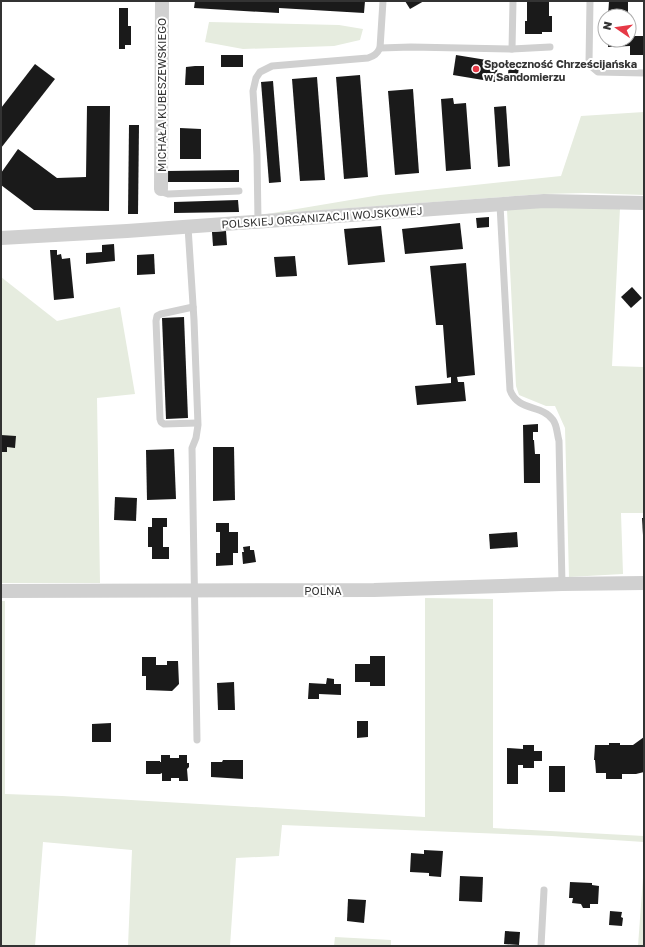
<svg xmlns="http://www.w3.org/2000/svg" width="645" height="947" font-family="'Golos Text',sans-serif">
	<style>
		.green { fill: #e6ecdf }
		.building { fill: #1a1a1a }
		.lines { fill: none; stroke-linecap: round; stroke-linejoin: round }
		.lane { stroke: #d0d0d0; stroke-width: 7 }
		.street { stroke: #d0d0d0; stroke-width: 14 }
		.poi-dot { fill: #e63946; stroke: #fff; stroke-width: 1.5 }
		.labels { text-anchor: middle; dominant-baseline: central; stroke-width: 4; stroke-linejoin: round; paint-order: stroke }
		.poi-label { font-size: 11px; font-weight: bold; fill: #333; stroke: #fff; text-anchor: start }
		.street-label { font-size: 11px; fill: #333; stroke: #fff }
	</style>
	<rect width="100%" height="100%" fill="#fff"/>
	<g class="green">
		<polygon points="209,22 339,25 363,29 360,40 334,46 243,49 205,42"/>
		<polygon points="644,112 644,195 585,193 543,194 267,214 380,195 561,176 581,116"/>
		<polygon points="536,207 620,208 612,366 644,367 644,513 621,513 623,574 569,577 565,428 555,406 546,406 519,395 516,386 507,210"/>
		<polygon points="1,277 57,321 120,307 135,394 97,398 100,583 1,583"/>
		<polygon points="425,598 493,599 493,828 644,836 644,842 552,836 282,825 279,856 236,858 230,946 128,946 132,850 43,842 35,946 1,946 1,601 5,601 5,794 62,796 425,817"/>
		<polygon points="644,864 644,946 638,946"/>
		<polygon points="335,937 391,940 391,946 334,946"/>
	</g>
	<g class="building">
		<polygon points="195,1 365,1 364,13 279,8 279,13 194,8"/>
		<polygon points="405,1 424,1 410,9"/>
		<polygon points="532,1 549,1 549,16 552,16 552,32 542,32 542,34 525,34 525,21 527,21 527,2"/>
		<polygon points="609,1 628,1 628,16 608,16"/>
		<polygon points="119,8 128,8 128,26 131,26 131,45 125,45 125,49 119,49"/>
		<polygon points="629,36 644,36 644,55 630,55 630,46 608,47 608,40 629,40"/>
		<rect x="221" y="55" width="22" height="12"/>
		<polygon points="456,55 499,62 495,82 453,75"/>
		<polygon points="35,64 55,79 1,148 1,108"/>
		<polygon points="509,64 519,66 518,75 508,74"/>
		<polygon points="195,66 204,66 204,85 185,85 186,67"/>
		<polygon points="360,75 368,177 344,179 336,77"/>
		<polygon points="317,77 325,180 300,181 292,79"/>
		<polygon points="273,81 281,182 269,183 261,82"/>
		<polygon points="413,89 419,173 395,175 388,91"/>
		<polygon points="453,98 454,104 466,103 471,169 446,171 441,99"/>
		<polygon points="87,106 110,106 109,211 34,210 1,185 1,173 18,149 57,178 86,177"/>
		<polygon points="506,106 510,166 498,167 494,107"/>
		<polygon points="129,125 139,125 138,214 128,214"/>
		<polygon points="180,128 201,129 201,159 180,159"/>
		<polygon points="239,170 239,182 167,182 167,171"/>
		<polygon points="238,200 239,212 174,213 174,202"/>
		<polygon points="489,217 489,227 477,228 476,218"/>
		<polygon points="460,223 463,249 405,254 402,229"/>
		<polygon points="381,226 385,262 348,265 344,229"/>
		<polygon points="226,231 227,245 213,246 212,232"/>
		<polygon points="114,244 115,261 86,264 86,253 102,252 102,245"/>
		<polygon points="50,250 57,250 57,255 61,254 62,259 70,258 74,298 54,300"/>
		<polygon points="154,254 155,274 137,275 137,255"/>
		<polygon points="295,256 297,276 276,277 274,257"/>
		<polygon points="466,263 475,375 457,377 458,382 464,382 466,401 417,405 415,386 451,383 451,377 447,378 443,325 436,325 430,266"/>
		<polygon points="632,287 642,298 631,308 621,297"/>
		<polygon points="184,317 188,418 166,419 162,318"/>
		<polygon points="538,424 538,432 533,432 533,440 534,440 535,454 540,454 540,483 524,483 523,425"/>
		<polygon points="1,435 16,436 15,448 7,447 7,452 1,452"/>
		<polygon points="213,447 234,447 235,500 213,501"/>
		<polygon points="174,449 176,499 147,500 146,450"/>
		<polygon points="115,497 137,498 136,521 114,520"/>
		<polygon points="152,518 167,518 167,527 163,527 163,547 169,547 169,559 152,559 152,547 148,547 148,527 152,527"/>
		<polygon points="642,518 644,518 644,535 643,535"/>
		<polygon points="216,523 229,523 229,532 238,532 238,553 233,553 233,565 216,566 216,553 220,553 220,532 216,532"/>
		<polygon points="517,532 518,547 490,549 489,534"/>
		<polygon points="250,546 250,550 254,550 256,562 243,564 242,552 244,552 243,547"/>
		<polygon points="370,656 385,656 385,686 370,686 370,682 355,682 355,664 370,664"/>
		<polygon points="142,657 156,657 156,665 167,665 167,661 178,661 179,684 172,691 146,690 146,676 142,676"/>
		<polygon points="327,678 334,679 334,684 341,684 341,695 319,694 319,699 308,699 309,683 326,684"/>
		<polygon points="234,682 235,710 218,710 217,683"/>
		<polygon points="357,721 368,721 368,737 357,738"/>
		<polygon points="111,723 111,742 92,742 92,724"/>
		<polygon points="644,737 644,772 636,774 622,774 622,779 606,779 606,773 596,773 595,760 594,760 595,745 609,745 609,743 620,743 620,745 633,745"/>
		<polygon points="523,745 534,745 534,751 542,751 542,761 534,761 534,768 523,768 523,765 518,765 518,784 507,784 507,748 523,749"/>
		<polygon points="161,755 170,755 170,758 179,758 179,755 187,755 187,763 189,763 189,767 187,769 188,781 179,781 179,778 171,778 171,781 162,781 162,773 160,774 146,774 146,761 160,761 160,762 161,762"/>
		<polygon points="223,760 243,760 243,779 211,777 211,762 222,762"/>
		<rect x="549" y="766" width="16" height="26"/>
		<polygon points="424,850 443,851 441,877 429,876 429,873 410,872 411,853 424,854"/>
		<polygon points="460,876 483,877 482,902 459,901"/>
		<polygon points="570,882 592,883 592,885 599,886 598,904 590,904 590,908 583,908 581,904 572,903 573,898 569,898"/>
		<polygon points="348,899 366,900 364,923 347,921"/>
		<polygon points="610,911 622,912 621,917 623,918 622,926 609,925"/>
		<polygon points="505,931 520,932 519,945 504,944"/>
	</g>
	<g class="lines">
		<g class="lane">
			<polyline points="590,1 589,62 592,67 598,72 644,73"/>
			<polyline points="380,48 411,47 512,49 513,1"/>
			<polyline points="512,49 550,47"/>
			<polyline points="161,189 162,192 168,194 239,191"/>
			<path d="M500,205L510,390C518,412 542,404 553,420C557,425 557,434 559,441L562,584"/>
			<path d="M258,221L257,155L253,91L256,78L260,72L272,66L368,58C374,56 377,54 380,48L383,1"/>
			<polyline points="188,227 194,320 198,425 196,438 192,448 197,740"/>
			<polyline points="193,307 161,314 157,316 156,321 160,419 161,422 164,424 197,423"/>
			<polyline points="541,946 544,890"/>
		</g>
		<g class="street">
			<polyline points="161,189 162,1"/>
			<polyline points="1,238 127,231 544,201 644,203"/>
			<polyline points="1,591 374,590 562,584 644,583"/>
		</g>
	</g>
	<circle class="poi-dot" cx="476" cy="69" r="4"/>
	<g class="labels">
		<g class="poi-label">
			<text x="484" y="63">Społeczność Chrześcijańska<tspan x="484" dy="13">w Sandomierzu</tspan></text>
		</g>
		<g class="street-label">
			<text transform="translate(161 95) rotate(-90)">MICHAŁA KUBESZEWSKIEGO</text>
			<text transform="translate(322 217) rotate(-4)">POLSKIEJ ORGANIZACJI WOJSKOWEJ</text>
			<text x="323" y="590">POLNA</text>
		</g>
	</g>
	<rect width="645" height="947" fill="none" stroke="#333333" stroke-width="4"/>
	<g transform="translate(617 28) rotate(283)"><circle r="19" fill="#ffffff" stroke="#adadad"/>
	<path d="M0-3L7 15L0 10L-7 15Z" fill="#e63946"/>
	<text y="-6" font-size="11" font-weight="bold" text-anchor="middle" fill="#333333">N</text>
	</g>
</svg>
